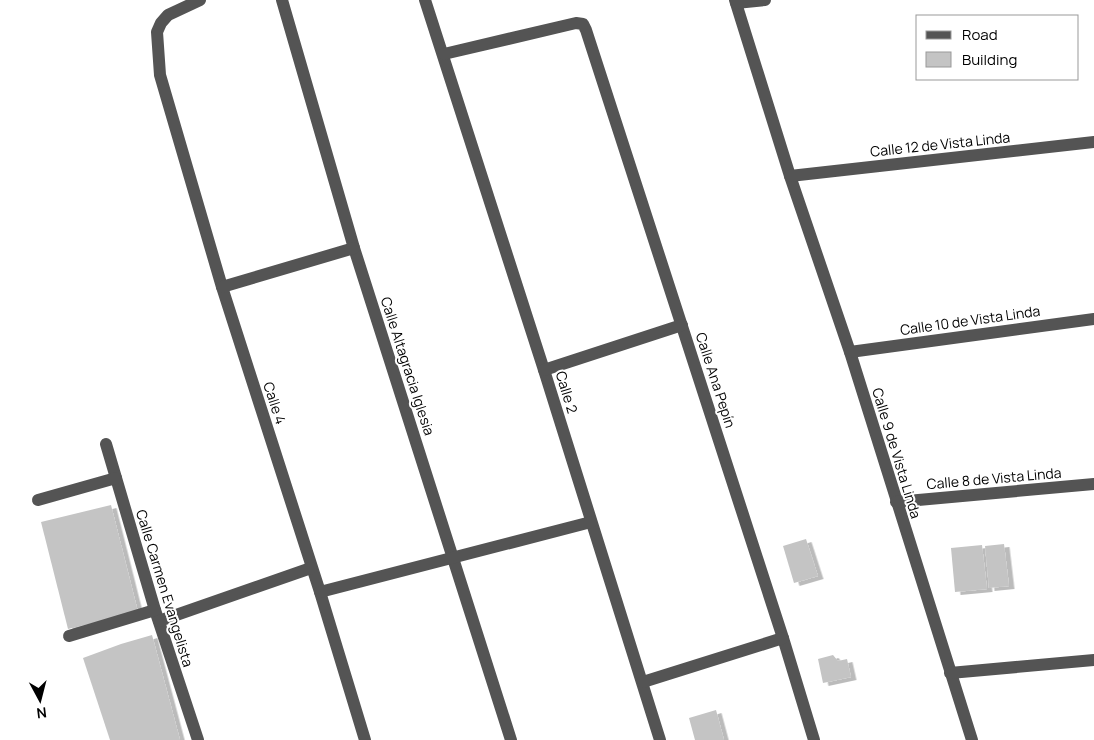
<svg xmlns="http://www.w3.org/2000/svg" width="1094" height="740" font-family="Manrope,sans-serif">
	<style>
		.building { fill: #c4c4c4; filter: url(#shadow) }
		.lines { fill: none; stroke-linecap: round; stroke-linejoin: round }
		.minor { stroke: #545454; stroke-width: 12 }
		.labels { text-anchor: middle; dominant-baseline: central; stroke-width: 4; stroke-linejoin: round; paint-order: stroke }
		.street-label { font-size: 14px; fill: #000; stroke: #fff }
	</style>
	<defs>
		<filter id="shadow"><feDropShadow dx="5.5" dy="3" stdDeviation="0" flood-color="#0004"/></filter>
	</defs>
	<rect width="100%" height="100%" fill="#fff"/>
	<g class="building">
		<polygon points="111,505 138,612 68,629 41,522"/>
		<polygon points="806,539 818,576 794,583 783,546"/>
		<polygon points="1004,544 1009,586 989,588 985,546"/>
		<polygon points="982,545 987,589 955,592 951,548"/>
		<polygon points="152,635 180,740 110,740 83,658 121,644"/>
		<polygon points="833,655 838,661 847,659 851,677 823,683 818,659"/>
		<polygon points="716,710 724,740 695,740 689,718"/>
	</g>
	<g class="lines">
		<g class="minor">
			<polyline points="200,0 168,15 161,23 157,32 160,75 222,287 320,592 365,740"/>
			<polyline points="282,0 354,248 511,740"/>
			<polyline points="425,0 544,370 660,740"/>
			<polyline points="735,0 790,176 850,352 972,740"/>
			<polyline points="736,3 765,0"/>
			<polyline points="444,54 576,23 583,24 586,30 783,638 814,740"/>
			<polyline points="790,176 1094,142"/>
			<polyline points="222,287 354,248"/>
			<polyline points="850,352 1094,319"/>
			<polyline points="544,370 682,325"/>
			<polyline points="106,444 155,610 198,740"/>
			<polyline points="38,500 116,478"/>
			<polyline points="896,502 1094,484"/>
			<polyline points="320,592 591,522"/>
			<polyline points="159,621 311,568"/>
			<polyline points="69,636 155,610"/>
			<polyline points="950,673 1094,660"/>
			<polyline points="643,682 783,638"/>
		</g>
	</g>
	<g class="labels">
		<g class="street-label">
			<text transform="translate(940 144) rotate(-6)">Calle 12 de Vista Linda</text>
			<text transform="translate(970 320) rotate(-8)">Calle 10 de Vista Linda</text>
			<text transform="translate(408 366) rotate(72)">Calle Altagracia Iglesia</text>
			<text transform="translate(716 380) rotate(72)">Calle Ana Pepín</text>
			<text transform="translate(567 392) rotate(73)">Calle 2</text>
			<text transform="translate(275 403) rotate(72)">Calle 4</text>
			<text transform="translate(897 453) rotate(73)">Calle 9 de Vista Linda</text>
			<text transform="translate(994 478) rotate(-5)">Calle 8 de Vista Linda</text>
			<text transform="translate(165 588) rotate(73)">Calle Carmen Evangelista</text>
		</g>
	</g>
	<rect x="916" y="15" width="162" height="65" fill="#ffffff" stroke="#999999"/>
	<rect x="926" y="31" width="25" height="8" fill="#545454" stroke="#999999"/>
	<text x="962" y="40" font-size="15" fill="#000000">Road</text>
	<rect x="926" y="52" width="25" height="15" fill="#c4c4c4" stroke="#999999"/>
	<text x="962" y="65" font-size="15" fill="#000000">Building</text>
	<g transform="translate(40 700) rotate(173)" stroke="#ffffff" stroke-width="4" paint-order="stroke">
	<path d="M0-4L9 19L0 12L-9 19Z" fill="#000000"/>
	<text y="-8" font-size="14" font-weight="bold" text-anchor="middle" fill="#000000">N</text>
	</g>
</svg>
